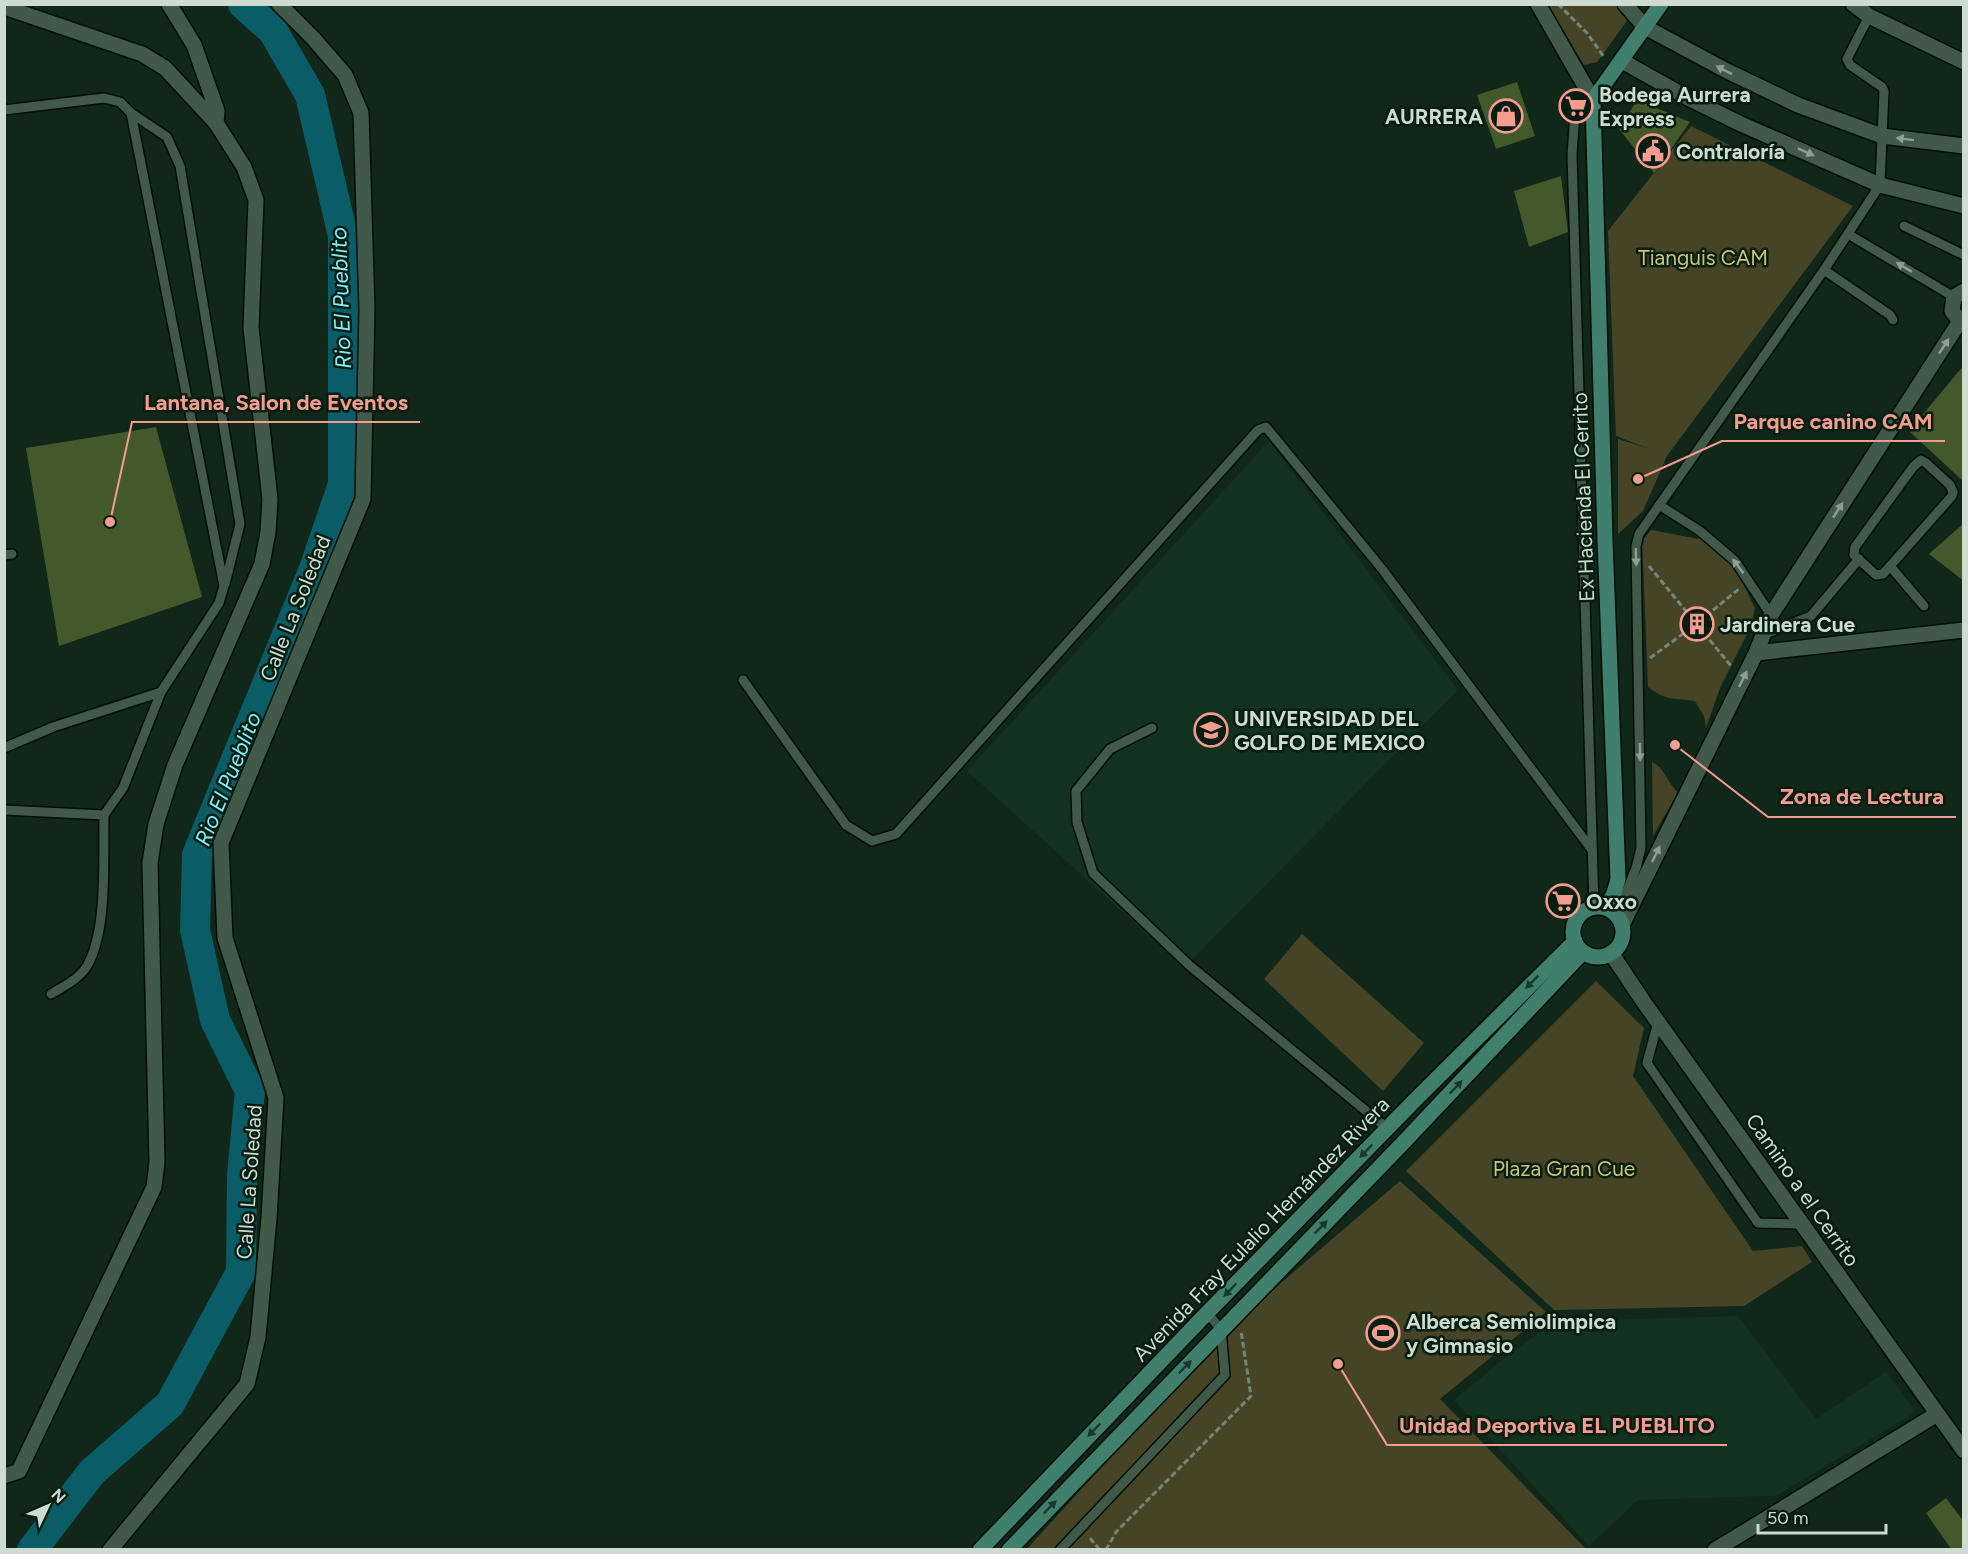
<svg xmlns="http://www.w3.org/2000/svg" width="1968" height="1554" font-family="Figtree,sans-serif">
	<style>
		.built { fill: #12311f }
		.green { fill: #464427 }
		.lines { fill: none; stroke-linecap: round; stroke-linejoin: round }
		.river { stroke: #0a5d66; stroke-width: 30 }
		.building { fill: #43582b }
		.lane-casing { stroke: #000f04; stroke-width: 12 }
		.street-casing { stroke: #000f04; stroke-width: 18 }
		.secondary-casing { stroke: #000f04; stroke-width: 18 }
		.path { stroke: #74867a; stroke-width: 3; stroke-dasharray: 6 3; stroke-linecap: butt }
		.lane { stroke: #415949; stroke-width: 9 }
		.street { stroke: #415949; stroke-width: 15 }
		.secondary { stroke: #407f6d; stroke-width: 15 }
		.oneway { fill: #8ea094 }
		.oneway2 { fill: #173a2c }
		.labels { text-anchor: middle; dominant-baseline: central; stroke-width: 5; stroke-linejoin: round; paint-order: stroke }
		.poi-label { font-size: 21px; font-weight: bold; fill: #cddbd1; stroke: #061d10; text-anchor: start }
		.park-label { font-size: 21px; fill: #cac473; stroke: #061d10 }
		.street-label { font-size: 21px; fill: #cddbd1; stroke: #061d10 }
		.water-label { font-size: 22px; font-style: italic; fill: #81eefc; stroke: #061d10 }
		.leader { fill: none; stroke: #f59c91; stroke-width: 2 }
		.callout-dot { fill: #f59c91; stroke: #061d10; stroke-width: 2 }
		.callout-label { font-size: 22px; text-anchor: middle; font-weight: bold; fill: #f59c91; stroke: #061d10; stroke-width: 5; stroke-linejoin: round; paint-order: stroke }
	</style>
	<rect width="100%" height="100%" fill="#102719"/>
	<g class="built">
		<polygon points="1269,441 1458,690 1184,968 967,771"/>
		<polygon points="1738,1316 1816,1419 1886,1372 1916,1412 1776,1496 1638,1500 1589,1546 1454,1400 1502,1360 1555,1321"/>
	</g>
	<g class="green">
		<polygon points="1548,5 1617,5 1629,18 1597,62 1584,65"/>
		<polygon points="1691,126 1853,206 1667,456 1643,511 1618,534 1618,439 1650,449 1616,436 1608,231"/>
		<path d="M1651,530L1704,540L1728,560L1740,577L1755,608L1751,626L1720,688L1706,728L1704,716L1695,701C1673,698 1667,701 1648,687L1642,541Z"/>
		<path d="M1652,762C1665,768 1667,783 1678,792L1653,836Z"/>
		<polygon points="1302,934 1424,1043 1383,1091 1264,979"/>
		<polygon points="1596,981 1644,1028 1633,1076 1753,1251 1802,1246 1812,1262 1744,1306 1554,1310 1406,1171"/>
		<polygon points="1400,1181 1546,1312 1440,1399 1586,1549 1026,1550 1226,1330"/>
	</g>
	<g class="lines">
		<polyline class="river" points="32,1550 92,1472 170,1404 241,1272 242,1175 250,1091 215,1020 195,930 197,855 314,569 343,484 343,236 310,95 273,31 243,4"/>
	</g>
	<g class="building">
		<polygon points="1517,82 1535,136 1496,149 1477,95"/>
		<polygon points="1637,100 1690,122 1654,173 1619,129"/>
		<polygon points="1561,176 1568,232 1529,247 1514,191"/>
		<polygon points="1964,365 1964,482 1909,431"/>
		<polygon points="156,427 202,597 59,646 26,448"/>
		<polygon points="1964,523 1964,581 1929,554"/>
		<polygon points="1700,608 1714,625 1696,640 1681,622"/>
		<polygon points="1946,1498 1964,1522 1964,1550 1952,1550 1926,1513"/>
	</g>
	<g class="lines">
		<g class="lane-casing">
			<g id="lane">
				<polyline points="1593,100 1575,113 1572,154 1594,907"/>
				<polyline points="4,110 104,98 120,102 131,113 224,586 219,603 161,692 123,788 104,815"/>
				<polyline points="131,113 167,137 180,166 240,524 225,584"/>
				<polyline points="1904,226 1964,255"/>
				<polyline points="1848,234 1954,297"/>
				<polyline points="1824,270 1890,315 1893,320"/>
				<polygon points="1921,460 1926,463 1950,485 1953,492 1952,496 1883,574 1876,575 1854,555 1855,547 1913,467"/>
				<polyline points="1659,505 1700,531 1735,561 1771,615"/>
				<polyline points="4,555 12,554"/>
				<polyline points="1890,566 1924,606"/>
				<polyline points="1765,634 1811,616 1859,559"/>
				<polyline points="743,680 846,825 872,841 896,834 1258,430 1266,427 1382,569 1592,850"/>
				<polyline points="1152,728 1110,749 1076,791 1077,822 1093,873 1189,965 1388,1129"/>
				<polyline points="4,748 53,727 161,692"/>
				<path d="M4,810L104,815C103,857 108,930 87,966C79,979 64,986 51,994"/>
				<polyline points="1617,916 1636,868 1641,848 1636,546 1639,534 1824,270 1880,185 1884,91 1882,87 1850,65 1847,59 1869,16"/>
				<polyline points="1658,1022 1647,1063 1758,1223 1802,1224"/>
				<polyline points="1060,1550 1225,1375 1221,1329 1207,1313"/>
			</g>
		</g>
		<g class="street-casing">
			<g id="street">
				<polyline points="169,4 194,45 217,111 216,123"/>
				<polyline points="1538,4 1593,100"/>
				<polyline points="1625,4 1645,27 1727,71 1798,105 1882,136 1964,146"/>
				<polyline points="1853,4 1869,16 1964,62"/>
				<polyline points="4,7 142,54 165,68 216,123 244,167 256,200 251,328 270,499 268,532 262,564 175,765 156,824 150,863 157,1162 154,1187 19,1471 4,1476"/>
				<polyline points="1622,61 1688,98 1741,124 1880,185 1964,206"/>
				<polyline points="1964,291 1954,297 1952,311 1960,321 1964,322"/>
				<polyline points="1756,653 1964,630"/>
				<polyline points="1622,925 1756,653 1771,615 1960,321"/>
				<polyline points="1611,953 1643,1001 1964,1451"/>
				<polyline points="110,1550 247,1384 258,1337 269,1218 276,1098 225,938 221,843 363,499 367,309 361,113 345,75 313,38 279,4"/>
				<polyline points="1715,1550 1937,1414"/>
			</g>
		</g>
		<g class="secondary-casing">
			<g id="secondary">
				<circle cx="1598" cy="932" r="25"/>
				<polyline points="1606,908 1614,893 1618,879 1605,540 1593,100 1661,4"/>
				<polyline points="980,1550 1207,1313 1416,1099 1575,941"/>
				<polyline points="1009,1550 1402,1144 1583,952"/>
			</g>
		</g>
		<g class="path">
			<polyline points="1558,4 1587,33 1604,57"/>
			<polyline points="1649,566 1690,616"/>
			<polyline points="1706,616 1740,588"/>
			<polyline points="1704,633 1731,666"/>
			<polyline points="1650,658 1688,630"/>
			<polyline points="1090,1538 1100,1550"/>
			<polyline points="1106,1550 1116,1532 1251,1396 1241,1331"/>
		</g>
		<use href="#lane" class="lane"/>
		<use href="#street" class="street"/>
		<use href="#secondary" class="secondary"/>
	</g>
	<defs><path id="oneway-solid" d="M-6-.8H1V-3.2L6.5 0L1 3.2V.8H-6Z" transform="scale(1.5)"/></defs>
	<g class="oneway">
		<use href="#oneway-solid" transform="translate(1724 70) rotate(-153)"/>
		<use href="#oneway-solid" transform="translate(1905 139) rotate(-173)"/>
		<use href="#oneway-solid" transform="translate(1806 152) rotate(24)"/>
		<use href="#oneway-solid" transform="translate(1904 267) rotate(-149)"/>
		<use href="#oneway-solid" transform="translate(1944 346) rotate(-57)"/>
		<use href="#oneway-solid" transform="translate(1838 510) rotate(-57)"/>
		<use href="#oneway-solid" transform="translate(1636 557) rotate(89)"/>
		<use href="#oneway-solid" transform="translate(1738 566) rotate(-127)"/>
		<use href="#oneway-solid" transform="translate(1743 679) rotate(-64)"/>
		<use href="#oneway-solid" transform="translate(1640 752) rotate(89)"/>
		<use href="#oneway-solid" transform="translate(1656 854) rotate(-64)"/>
	</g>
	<g class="oneway2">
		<use href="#oneway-solid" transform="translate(1532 982) rotate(135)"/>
		<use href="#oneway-solid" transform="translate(1456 1087) rotate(-47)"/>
		<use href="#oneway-solid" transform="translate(1366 1151) rotate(134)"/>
		<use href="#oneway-solid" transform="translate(1321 1227) rotate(-46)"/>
		<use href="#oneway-solid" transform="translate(1230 1290) rotate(134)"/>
		<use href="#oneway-solid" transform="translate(1185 1367) rotate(-46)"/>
		<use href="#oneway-solid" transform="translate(1094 1430) rotate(134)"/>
		<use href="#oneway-solid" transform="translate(1050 1507) rotate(-46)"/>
	</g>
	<defs>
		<g id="supermarket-ring" transform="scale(1.725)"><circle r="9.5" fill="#061d10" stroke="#f59c91" stroke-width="1.5"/><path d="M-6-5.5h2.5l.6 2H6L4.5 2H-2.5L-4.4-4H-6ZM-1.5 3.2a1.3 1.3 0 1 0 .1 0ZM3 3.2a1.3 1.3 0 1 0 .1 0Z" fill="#f59c91"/></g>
		<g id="shop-ring" transform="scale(1.725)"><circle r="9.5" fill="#061d10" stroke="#f59c91" stroke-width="1.5"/><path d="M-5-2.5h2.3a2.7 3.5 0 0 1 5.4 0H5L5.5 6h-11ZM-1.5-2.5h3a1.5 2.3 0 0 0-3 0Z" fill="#f59c91"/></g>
		<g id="civic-ring" transform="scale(1.725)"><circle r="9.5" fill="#061d10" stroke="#f59c91" stroke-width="1.5"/><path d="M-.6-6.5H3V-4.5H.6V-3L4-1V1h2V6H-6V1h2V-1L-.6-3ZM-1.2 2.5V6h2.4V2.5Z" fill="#f59c91"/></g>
		<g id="building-ring" transform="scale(1.725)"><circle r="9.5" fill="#061d10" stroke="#f59c91" stroke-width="1.5"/><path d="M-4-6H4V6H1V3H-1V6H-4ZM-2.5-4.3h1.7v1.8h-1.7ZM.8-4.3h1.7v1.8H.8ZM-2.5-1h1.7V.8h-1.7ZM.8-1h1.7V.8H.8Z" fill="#f59c91"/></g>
		<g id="university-ring" transform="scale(1.725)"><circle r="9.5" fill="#061d10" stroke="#f59c91" stroke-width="1.5"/><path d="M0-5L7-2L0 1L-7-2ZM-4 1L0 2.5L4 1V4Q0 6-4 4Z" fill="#f59c91"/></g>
		<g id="stadium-ring" transform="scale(1.725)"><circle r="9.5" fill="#061d10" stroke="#f59c91" stroke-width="1.5"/><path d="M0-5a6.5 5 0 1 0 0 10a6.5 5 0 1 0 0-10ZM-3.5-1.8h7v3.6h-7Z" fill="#f59c91"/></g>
	</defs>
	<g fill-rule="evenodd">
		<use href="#supermarket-ring" x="1576" y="106"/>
		<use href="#shop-ring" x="1506" y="116"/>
		<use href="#civic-ring" x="1653" y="151"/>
		<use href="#building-ring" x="1697" y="624"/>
		<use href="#university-ring" x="1211" y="730"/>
		<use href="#supermarket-ring" x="1563" y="901"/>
		<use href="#stadium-ring" x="1383" y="1333"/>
	</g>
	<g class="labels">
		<g class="poi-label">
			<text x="1599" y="94">Bodega Aurrera<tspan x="1599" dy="24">Express</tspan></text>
			<text x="1483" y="116" text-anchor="end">AURRERA</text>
			<text x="1676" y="151">Contraloría</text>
			<text x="1720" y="624">Jardinera Cue</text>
			<text x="1234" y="718">UNIVERSIDAD DEL<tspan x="1234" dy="24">GOLFO DE MEXICO</tspan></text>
			<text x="1586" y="901">Oxxo</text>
			<text x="1406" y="1321">Alberca Semiolimpica<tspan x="1406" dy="24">y Gimnasio</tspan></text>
		</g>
		<g class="park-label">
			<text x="1703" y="257">Tianguis CAM</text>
			<text x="1564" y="1168">Plaza Gran Cue</text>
		</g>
		<g class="street-label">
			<text transform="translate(1583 497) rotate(-92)">Ex Hacienda El Cerrito</text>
			<text transform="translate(295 608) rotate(-68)">Calle La Soledad</text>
			<text transform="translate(249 1182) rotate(-86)">Calle La Soledad</text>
			<text transform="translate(1803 1190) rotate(55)">Camino a el Cerrito</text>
			<text transform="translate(1261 1229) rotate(-46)">Avenida Fray Eulalio Hernández Rivera</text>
		</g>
		<g class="water-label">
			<text transform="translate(341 298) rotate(-92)">Rio El Pueblito</text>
			<text transform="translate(228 779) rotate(-68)">Rio El Pueblito</text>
		</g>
	</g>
	<path class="leader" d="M110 522L132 422H420M1638 479L1722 441H1945M1675 745L1768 817H1956M1338 1364L1387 1445H1727"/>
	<g class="callout-dot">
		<circle cx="110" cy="522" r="6"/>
		<circle cx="1638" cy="479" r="6"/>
		<circle cx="1675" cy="745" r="6"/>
		<circle cx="1338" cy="1364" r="6"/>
	</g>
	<g class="callout-label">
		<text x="276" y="410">Lantana, Salon de Eventos</text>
		<text x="1833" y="429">Parque canino CAM</text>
		<text x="1862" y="804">Zona de Lectura</text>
		<text x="1557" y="1433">Unidad Deportiva EL PUEBLITO</text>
	</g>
	<rect width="1968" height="1554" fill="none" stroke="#cddbd1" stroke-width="12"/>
	<g transform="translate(48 1506) rotate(46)" stroke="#061d10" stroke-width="4.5" paint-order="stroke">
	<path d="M0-4.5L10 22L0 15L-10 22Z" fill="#cddbd1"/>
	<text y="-9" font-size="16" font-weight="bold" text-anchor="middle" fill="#cddbd1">N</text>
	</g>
	<path d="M1758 1524v9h128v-9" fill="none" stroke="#cddbd1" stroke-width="3"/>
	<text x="1767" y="1524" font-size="18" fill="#cddbd1" stroke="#061d10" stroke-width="4.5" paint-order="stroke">50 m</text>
</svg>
